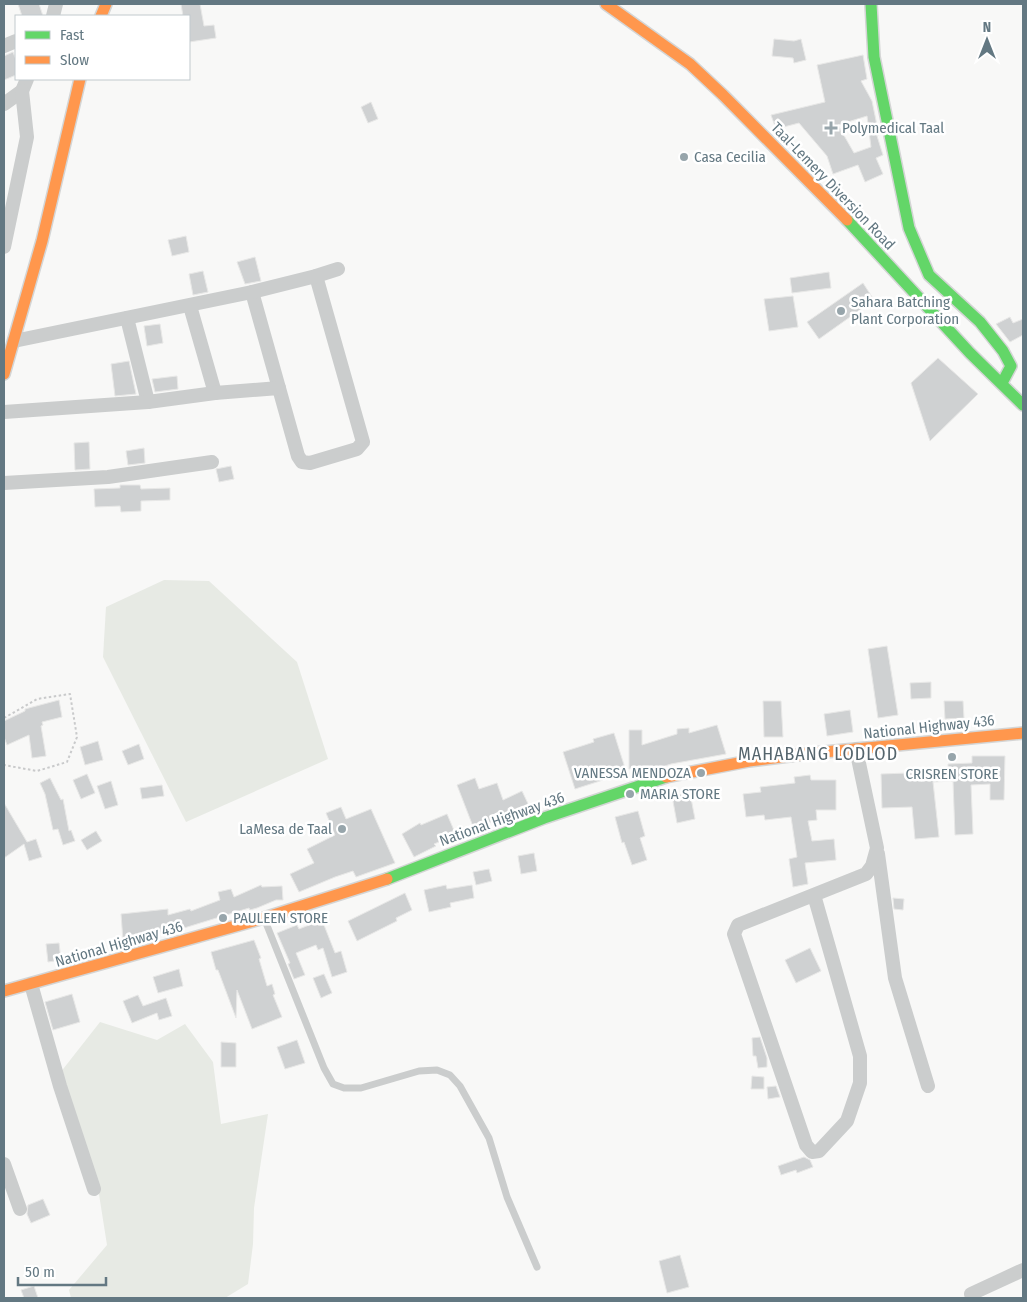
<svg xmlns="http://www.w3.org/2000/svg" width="1027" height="1302" font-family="'Fira Sans Condensed',sans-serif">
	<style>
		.green { fill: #e7eae4 }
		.building { fill: #cfd1d2; stroke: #e8e8e7; fill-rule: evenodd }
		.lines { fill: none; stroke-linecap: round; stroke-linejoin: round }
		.fast-casing { stroke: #d4d5d5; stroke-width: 14 }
		.slow-casing { stroke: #d4d5d5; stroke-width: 14 }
		.path { stroke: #c9cacb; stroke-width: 2; stroke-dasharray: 2.5 2.5; stroke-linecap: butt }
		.lane { stroke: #cbcdcd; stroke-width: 7 }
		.street { stroke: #cbcdcd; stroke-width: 14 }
		.fast { stroke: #63d668; stroke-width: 11 }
		.slow { stroke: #ff974d; stroke-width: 11 }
		.poi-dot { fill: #97a5ab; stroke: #fff; stroke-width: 2 }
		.labels { text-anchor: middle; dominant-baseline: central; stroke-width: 5; stroke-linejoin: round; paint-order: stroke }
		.poi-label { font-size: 15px; fill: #637882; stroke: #fff; text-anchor: start }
		.street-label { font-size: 15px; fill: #637882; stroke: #fff }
		.quarter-label { font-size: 18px; letter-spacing: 1px; fill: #55656d; stroke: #fff }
	</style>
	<rect width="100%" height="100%" fill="#f8f8f7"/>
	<g class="green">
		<polygon points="164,580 209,581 297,662 328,759 186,822 103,657 106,607"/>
		<polygon points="100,1022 157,1040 185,1024 213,1062 221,1124 268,1114 254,1208 253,1244 248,1284 225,1298 71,1298 69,1290 107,1245 98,1188 60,1073"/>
	</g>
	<g class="building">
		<polygon points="18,4 39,4 43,16 22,16"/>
		<polygon points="181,4 200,4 204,26 214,25 216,38 189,42 189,16 183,16"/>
		<polygon points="774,39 794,41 801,39 806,60 794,63 793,58 772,56"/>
		<polygon points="13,52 16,60 16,75 4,80 4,56"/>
		<path d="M863,55L867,79L861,81L872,101L879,135L877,136L883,155L876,158L883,174L865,182L858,165L833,174L827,156L799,123L776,129L771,115L825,102L817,65ZM867,116L871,147L854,153L838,125Z"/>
		<polygon points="371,102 378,119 368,123 361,107"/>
		<polygon points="186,236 189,252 172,256 168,240"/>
		<polygon points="255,257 261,281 245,284 237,262"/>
		<polygon points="203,271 208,292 193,295 189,274"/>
		<polygon points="829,272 831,288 792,293 790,278"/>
		<polygon points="863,283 874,300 819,339 807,322"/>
		<polygon points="793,296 798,327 769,331 764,299"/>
		<polygon points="1010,317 1013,323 1023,319 1023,335 1010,342 996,324"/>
		<polygon points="160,324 163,343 147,346 144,326"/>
		<polygon points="938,358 978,394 930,441 911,383"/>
		<polygon points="129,361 136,394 115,396 111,364"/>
		<polygon points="177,376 178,389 155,392 152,379"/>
		<polygon points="89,442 90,469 75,470 74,443"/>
		<polygon points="144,448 145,463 128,465 126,451"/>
		<polygon points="231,466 234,479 219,482 216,469"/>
		<polygon points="120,485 140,485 141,489 170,488 170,500 141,501 141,511 121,512 120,506 95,507 94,489 120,488"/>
		<polygon points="887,646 898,715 878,718 868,649"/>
		<polygon points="931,682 931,698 911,699 910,683"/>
		<polygon points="59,700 62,717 42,722 43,725 41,726 46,756 32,758 29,735 7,745 4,737 4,721 25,711 25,709"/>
		<polygon points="763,701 781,701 783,737 764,737"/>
		<polygon points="944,701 963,701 964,718 945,719"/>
		<polygon points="850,710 853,732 827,736 824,714"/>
		<polygon points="717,725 726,754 671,764 649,771 648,768 629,769 629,730 642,730 642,745 677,734 677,729 689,728 689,733"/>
		<polygon points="614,733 625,768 602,775 603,780 575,789 563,752 594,742 593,739"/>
		<polygon points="98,741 103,760 85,765 80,747"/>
		<polygon points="139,744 144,759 128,765 122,751"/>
		<polygon points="972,756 1005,756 1004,800 990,800 990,784 971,785 973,834 955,835 953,781 933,782 939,837 915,839 912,807 882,808 881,774 908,773 908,771 948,767 948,764 972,763"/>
		<polygon points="87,774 95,793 81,799 73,780"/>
		<polygon points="810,775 811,780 836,780 836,810 816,810 817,820 808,821 812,841 834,839 836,860 805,863 808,884 793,887 789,859 797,857 791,817 765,820 764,815 746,817 743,794 761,792 760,787 795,783 794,777"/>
		<polygon points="50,778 61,800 63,799 69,831 71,830 75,841 63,845 58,829 53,830 45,794 40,783"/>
		<polygon points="475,778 479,789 497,783 503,800 522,791 531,810 515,817 513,813 474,829 457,785"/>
		<polygon points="111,781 118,805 105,809 97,786"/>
		<polygon points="162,785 164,796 142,799 140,788"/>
		<polygon points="690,793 695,819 677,823 672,796"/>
		<polygon points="4,803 27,842 36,839 42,857 29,861 24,844 4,858"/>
		<polygon points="341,807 346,819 371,809 395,863 356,877 353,871 335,877 299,892 290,874 314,863 307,849 335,835 326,813"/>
		<polygon points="638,811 645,836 640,838 647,860 632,865 624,842 622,843 615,817"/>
		<polygon points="447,814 456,835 434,844 436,846 414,857 402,834 420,823 421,825"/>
		<polygon points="96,831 102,841 87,850 81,840"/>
		<polygon points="534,853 537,871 521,874 518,856"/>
		<polygon points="489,869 492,881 476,885 473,872"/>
		<polygon points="261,885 262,887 282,886 283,900 276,900 257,908 250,910 249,908 171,932 144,935 144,940 123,941 121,914 168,909 168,915 190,909 191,911 220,900 218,892 231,889 234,897"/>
		<polygon points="446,885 447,889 472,885 474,898 450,903 451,907 429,912 424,890"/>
		<polygon points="405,893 412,910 396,918 397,921 357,941 348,921"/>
		<polygon points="893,898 904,899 903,910 894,909"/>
		<polygon points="322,920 335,953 341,951 347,972 332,977 323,948 318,950 316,945 296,953 305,975 294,979 288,964 290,963 277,933 297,925 299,929"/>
		<polygon points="254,940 261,958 259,959 267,986 272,984 275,994 273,995 282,1017 252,1029 237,990 236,1018 218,970 216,970 211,952"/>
		<polygon points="59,943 61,960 48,962 46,944"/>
		<polygon points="810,948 821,971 796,983 785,960"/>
		<polygon points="179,969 183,986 158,993 153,977"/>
		<polygon points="324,974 332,993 321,998 313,978"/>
		<polygon points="72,994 80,1022 53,1030 45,1002"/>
		<polygon points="138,995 143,1006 166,998 172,1016 159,1020 157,1013 132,1023 123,1001"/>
		<polygon points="760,1037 767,1058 767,1067 758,1068 756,1056 753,1056 752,1038"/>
		<polygon points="297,1040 305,1063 285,1069 277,1047"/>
		<polygon points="221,1042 236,1043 236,1067 221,1067"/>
		<polygon points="752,1076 764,1077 764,1089 751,1089"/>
		<polygon points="776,1086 780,1097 768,1099 767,1087"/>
		<polygon points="804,1157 810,1160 813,1167 797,1173 796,1170 781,1175 778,1166"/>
		<polygon points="43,1199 50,1215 31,1223 27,1214 28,1205"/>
		<polygon points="680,1255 689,1287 667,1293 659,1261"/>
		<polygon points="34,1286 38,1298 24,1298 21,1290"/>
	</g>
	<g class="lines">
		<g class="fast-casing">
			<g id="fast">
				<polyline points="871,4 874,57 909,228 929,275 980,322 1003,351 1011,366 1002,383"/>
				<polyline points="847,220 970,353 1023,405"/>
				<polyline points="387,879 544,818 666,777"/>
			</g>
		</g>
		<g class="slow-casing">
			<g id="slow">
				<polyline points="606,4 690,64 723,95 847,220"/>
				<polyline points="101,16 106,4"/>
				<polyline points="4,374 42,241 80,79"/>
				<polyline points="666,777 749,761 814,753 1023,733"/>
				<polyline points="4,991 264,918 387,879"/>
			</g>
		</g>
		<polyline class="path" points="4,718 37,699 70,694 77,737 67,762 37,771 4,765"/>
		<polyline class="lane" points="264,918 324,1068 333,1084 344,1088 361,1088 419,1071 437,1070 450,1075 460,1086 489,1138 507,1197 537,1267"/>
		<g class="street">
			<polyline points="53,16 56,4"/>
			<polyline points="4,46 16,41"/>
			<polyline points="4,104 22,91 27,79"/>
			<polyline points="4,247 27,137 22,91"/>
			<polyline points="252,292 298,456 302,462 310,463 357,449 363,442 316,276"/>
			<polyline points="190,306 215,393"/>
			<polyline points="127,318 148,402"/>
			<polyline points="14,341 252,292 316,276 338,269"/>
			<polyline points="4,412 148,402 215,393 279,388"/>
			<polyline points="4,483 108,477 212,462"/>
			<polyline points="878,854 895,978 928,1086"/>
			<polyline points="814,895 860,1056 860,1083 847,1121 819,1151 812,1152 806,1145 734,934 738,925 866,874 872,866 877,848 856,749"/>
			<polyline points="31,984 60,1086 94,1189"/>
			<polyline points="4,1164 20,1209"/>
			<polyline points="971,1294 1023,1270"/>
		</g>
		<use href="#fast" class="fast"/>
		<use href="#slow" class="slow"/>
	</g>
	<g class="poi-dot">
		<path d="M828.5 120.5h5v5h5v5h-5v5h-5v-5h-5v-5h5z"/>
		<circle cx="684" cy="157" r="5"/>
		<circle cx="841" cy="311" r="5"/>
		<circle cx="952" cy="757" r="5"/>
		<circle cx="701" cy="773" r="5"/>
		<circle cx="630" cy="794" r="5"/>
		<circle cx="342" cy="829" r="5"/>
		<circle cx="223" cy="918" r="5"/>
	</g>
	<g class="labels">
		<g class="poi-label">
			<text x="842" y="128">Polymedical Taal</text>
			<text x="694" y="157">Casa Cecilia</text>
			<text x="851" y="302">Sahara Batching<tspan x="851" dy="17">Plant Corporation</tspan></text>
			<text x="691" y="773" text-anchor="end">VANESSA MENDOZA</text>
			<text x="952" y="774" text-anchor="middle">CRISREN STORE</text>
			<text x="640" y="794">MARIA STORE</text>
			<text x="332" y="829" text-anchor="end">LaMesa de Taal</text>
			<text x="233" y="918">PAULEEN STORE</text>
		</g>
		<g class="street-label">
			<text transform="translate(833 186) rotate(46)">Taal-Lemery Diversion Road</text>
			<text transform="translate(929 727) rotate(-6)">National Highway 436</text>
			<text transform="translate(502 819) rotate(-20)">National Highway 436</text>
			<text transform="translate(119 944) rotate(-16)">National Highway 436</text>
		</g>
		<g class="quarter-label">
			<text x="818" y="754">MAHABANG LODLOD</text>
		</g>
	</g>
	<rect width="1027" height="1302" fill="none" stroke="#637882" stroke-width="10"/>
	<rect x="15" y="15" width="175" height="65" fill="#ffffff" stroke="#c1c9cd"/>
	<rect x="25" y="31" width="25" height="8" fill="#63d668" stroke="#c1c9cd"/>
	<text x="60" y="40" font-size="15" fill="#637882">Fast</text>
	<rect x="25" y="56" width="25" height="8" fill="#ff974d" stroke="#c1c9cd"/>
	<text x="60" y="65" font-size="15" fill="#637882">Slow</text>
	<g transform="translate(987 40)" stroke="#ffffff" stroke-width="4" paint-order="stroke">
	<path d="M0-4L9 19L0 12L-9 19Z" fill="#637882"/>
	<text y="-8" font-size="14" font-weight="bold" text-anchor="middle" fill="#637882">N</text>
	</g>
	<path d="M18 1277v8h88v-8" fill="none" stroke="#637882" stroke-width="2.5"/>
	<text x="25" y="1277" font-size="15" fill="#637882" stroke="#ffffff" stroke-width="4" paint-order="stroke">50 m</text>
</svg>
